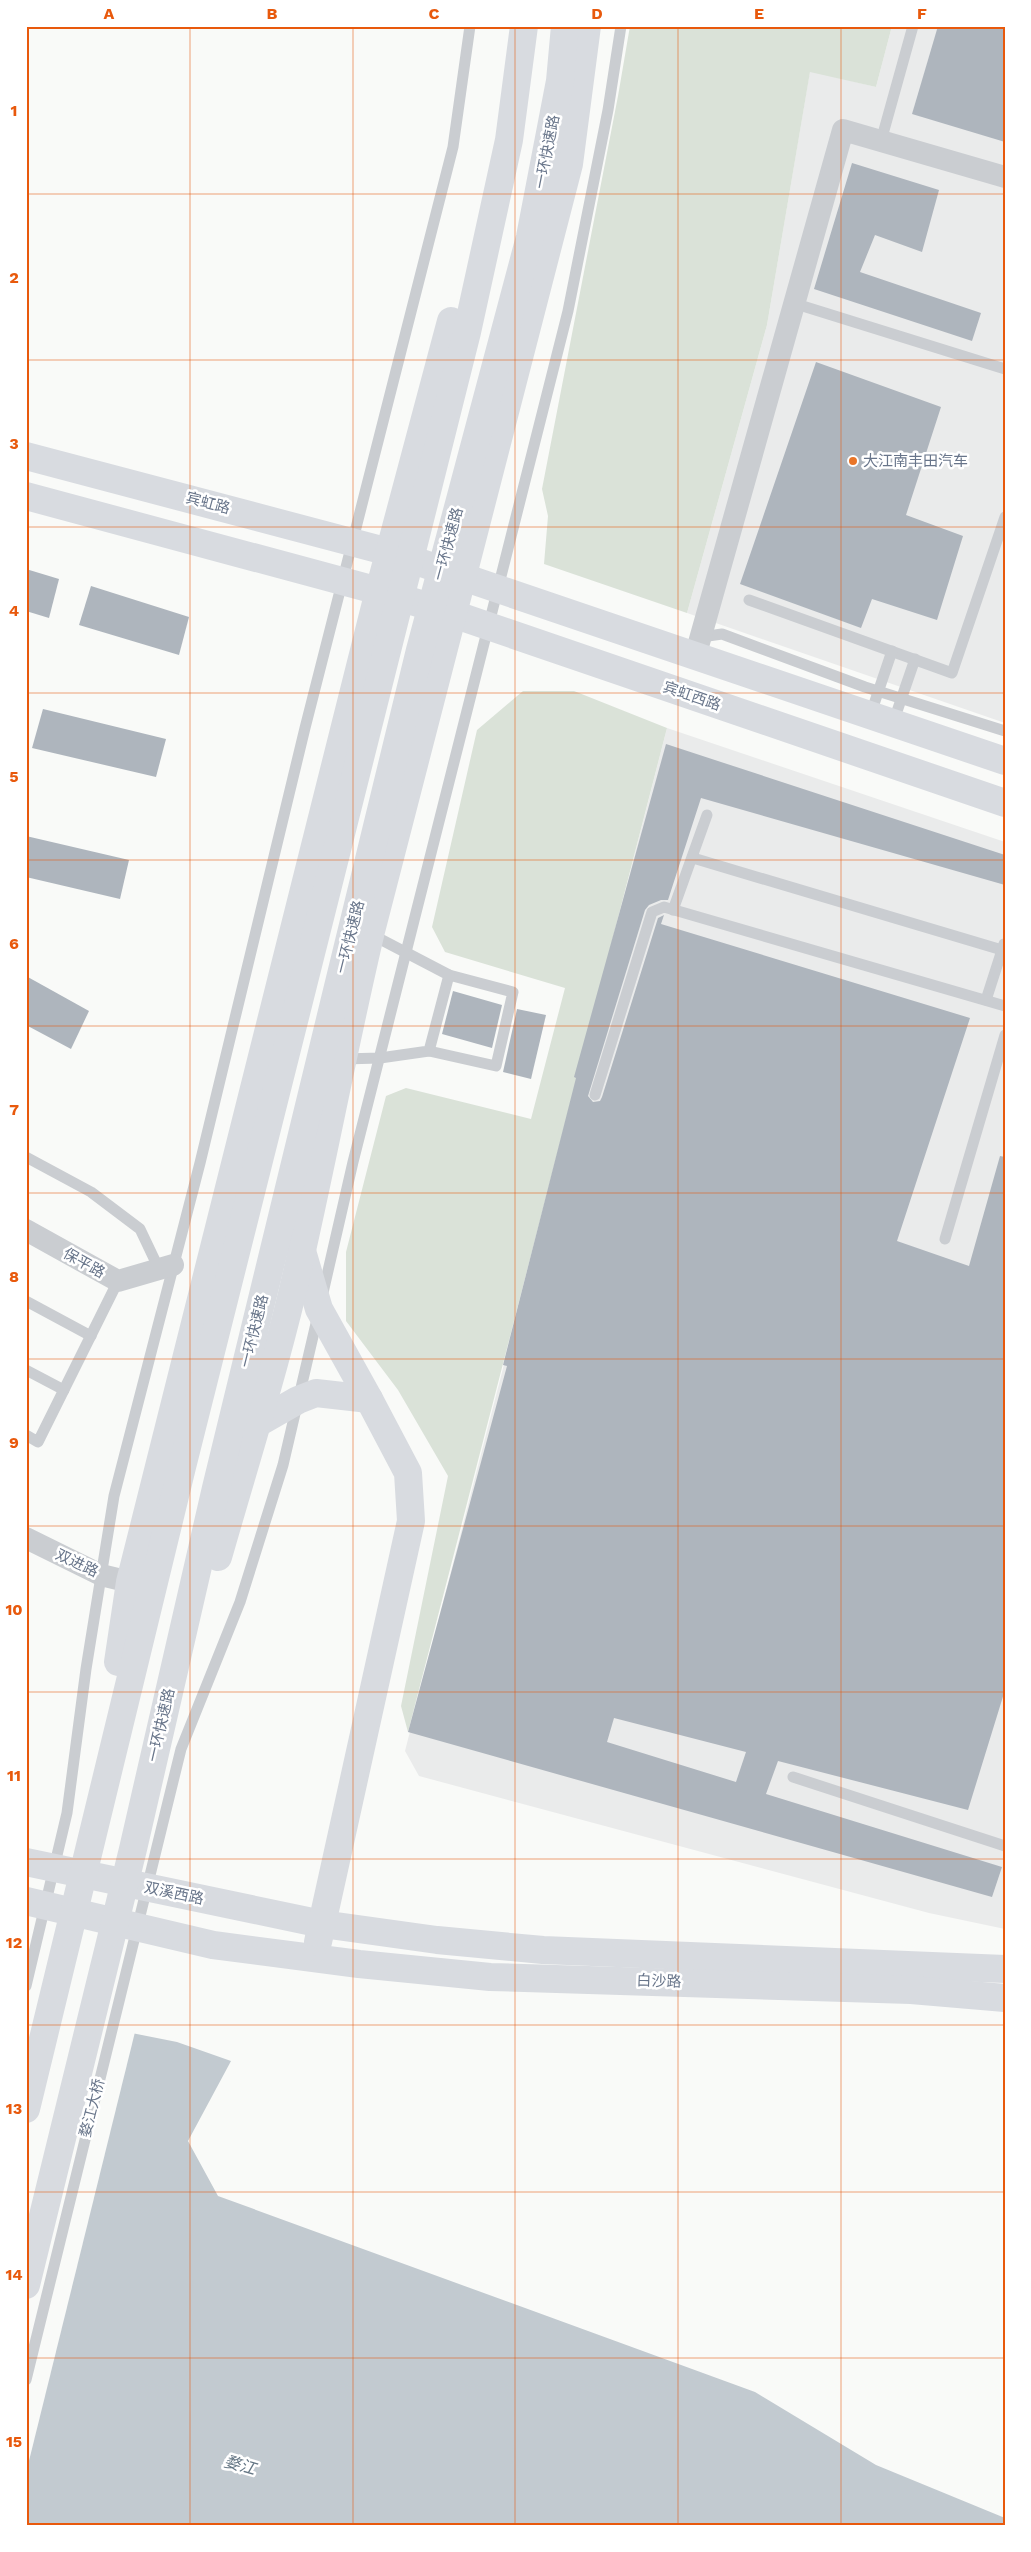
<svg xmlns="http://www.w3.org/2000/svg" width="1031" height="2552" font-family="'Work Sans','Noto Sans SC',sans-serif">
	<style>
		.built { fill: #eaebeb }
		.green { fill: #dae2d8 }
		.water { fill: #c2cad0 }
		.pier { fill: #f9faf8 }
		.building { fill: #aeb5bd; fill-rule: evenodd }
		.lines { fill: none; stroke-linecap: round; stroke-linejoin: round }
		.lane { stroke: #cacdd1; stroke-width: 11 }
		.street { stroke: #cacdd1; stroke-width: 22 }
		.secondary { stroke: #d8dbe0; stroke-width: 28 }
		.primary { stroke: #d8dbe0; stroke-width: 28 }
		.highway { stroke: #d8dbe0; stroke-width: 28 }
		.grid { fill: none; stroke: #e8590c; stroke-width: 1; stroke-opacity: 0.55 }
		.poi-dot { fill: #e97528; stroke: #fff; stroke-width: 2 }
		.labels { text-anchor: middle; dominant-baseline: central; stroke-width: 5; stroke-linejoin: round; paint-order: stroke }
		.street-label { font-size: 15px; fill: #68758a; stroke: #fff }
		.poi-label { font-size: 15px; fill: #68758a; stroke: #fff; text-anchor: start }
		.water-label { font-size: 16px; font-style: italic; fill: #647684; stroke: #fff }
		.neatline { fill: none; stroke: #e8590c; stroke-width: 2 }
		.grid-label { font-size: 16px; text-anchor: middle; font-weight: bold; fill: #e8590c }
	</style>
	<rect width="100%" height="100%" fill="#f9faf8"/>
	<g class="built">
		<polygon points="892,26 1005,26 1005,723 687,613 767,325 810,71 876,87"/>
		<polygon points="667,728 1005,842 1005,1929 929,1913 419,1776 405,1751"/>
	</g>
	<g class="green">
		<polygon points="630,26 892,26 876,87 810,72 767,325 687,613 544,564 548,516 542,489 618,96"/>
		<polygon points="523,691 574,691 667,728 408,1732 401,1706 448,1476 398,1390 346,1321 346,1252 386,1096 406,1088 531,1119 565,988 445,952 432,927 477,730"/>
	</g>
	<polygon class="water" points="26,2012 177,2042 231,2061 188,2141 218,2196 755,2392 876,2465 1005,2518 1005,2526 26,2526"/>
	<polygon class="pier" points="26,2010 135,2032 26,2473"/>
	<g class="building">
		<polygon points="938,26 1005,26 1005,142 912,114"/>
		<polygon points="852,163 939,190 922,252 875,235 860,272 981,313 972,341 814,289"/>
		<polygon points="816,362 941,407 906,515 963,536 937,620 872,599 861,628 740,584"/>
		<polygon points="26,569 59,579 49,618 26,611"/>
		<polygon points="91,586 189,617 179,655 79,625"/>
		<polygon points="43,709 166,739 156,777 32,748"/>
		<path d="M666,744L1005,855V885L701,798L668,900H661L649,905L645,910L588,1096L593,1102L600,1101L602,1097L658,918L664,915L661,924L970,1018L897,1241L969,1266L1000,1156L1005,1157V1690L968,1810L778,1761L766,1794L1002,1867L992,1897L408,1732L507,1366L503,1365L576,1078L574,1077ZM614,1718L746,1752L736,1782L607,1742Z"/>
		<polygon points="26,836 129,860 120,899 26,877"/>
		<polygon points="26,976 89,1011 71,1049 26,1025"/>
		<polygon points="453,991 502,1005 492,1048 442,1034"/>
		<polygon points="517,1009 546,1015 531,1079 503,1072"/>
	</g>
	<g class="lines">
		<g class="lane">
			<polyline points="881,141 913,26"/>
			<polyline points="793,303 1005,369"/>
			<polyline points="749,600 952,673 1005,517"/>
			<polyline points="701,637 722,634 865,687 1005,731"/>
			<polyline points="870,716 892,651"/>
			<polyline points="893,723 915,659"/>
			<polyline points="693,858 1002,950"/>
			<polyline points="673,910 707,815"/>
			<polyline points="986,1000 1004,944"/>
			<polyline points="429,1051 496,1066 513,992 449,975"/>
			<polyline points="343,1059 380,1058 429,1051 449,975 380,939 371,931"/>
			<polyline points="595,1095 652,912 664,907 1005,1006"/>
			<polyline points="26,1157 91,1192 140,1229 159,1269"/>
			<polyline points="945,1239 1005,1035"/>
			<polyline points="322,1297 353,1162 568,311 608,110 621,26"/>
			<polyline points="26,1301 91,1336"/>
			<polyline points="26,1370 64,1390"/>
			<polyline points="26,1435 38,1442 118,1281"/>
			<polyline points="793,1777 1005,1846"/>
			<polyline points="26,1986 67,1813 86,1669 114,1496 200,1163 305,728 453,147 470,26"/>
			<polyline points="26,2380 181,1749 240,1602 283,1465 318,1315"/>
		</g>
		<g class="street">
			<polyline points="695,657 843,130 1005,177"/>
			<polyline points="26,1230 118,1281 173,1265"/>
			<polyline points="26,1538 101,1575 130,1582"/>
		</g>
		<g class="secondary">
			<polyline points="26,456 389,552"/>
			<polyline points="26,496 379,591"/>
			<polyline points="256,1424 298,1400 316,1393 369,1399 319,1309 302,1251"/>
			<polyline points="26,1862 322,1924 437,1940 543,1950 1005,1969"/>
			<polyline points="26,1901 213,1945 359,1964 490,1977 911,1990 1005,1998"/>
			<polyline points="318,1942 411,1521 408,1473 369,1399"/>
		</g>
		<g class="primary">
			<polyline points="389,552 1005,761"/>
			<polyline points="379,591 453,614 1005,803"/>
		</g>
		<g class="highway">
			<path d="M218,1557C247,1455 280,1353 302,1250C326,1143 346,1037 371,931L569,164L587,26"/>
			<polyline points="118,1662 130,1582 379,591 451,321"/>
			<polyline points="26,2109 182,1467 467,332 509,140 524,26"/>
			<polyline points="26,2285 133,1849 216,1488 420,650 530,237 560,81 565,26"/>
		</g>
	</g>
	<path class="grid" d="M190,26V2526M353,26V2526M515,26V2526M678,26V2526M841,26V2526M26,194H1005M26,360H1005M26,527H1005M26,693H1005M26,860H1005M26,1026H1005M26,1193H1005M26,1359H1005M26,1526H1005M26,1692H1005M26,1859H1005M26,2025H1005M26,2192H1005M26,2358H1005"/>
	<circle class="poi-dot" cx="853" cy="461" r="5"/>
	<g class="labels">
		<g class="street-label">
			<text transform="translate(547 152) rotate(-79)">一环快速路</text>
			<text transform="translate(208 503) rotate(15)">宾虹路</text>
			<text transform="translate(448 544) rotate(-75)">一环快速路</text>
			<text transform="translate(692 696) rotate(19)">宾虹西路</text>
			<text transform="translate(350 937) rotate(-76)">一环快速路</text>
			<text transform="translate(84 1263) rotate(29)">保平路</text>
			<text transform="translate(254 1331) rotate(-76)">一环快速路</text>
			<text transform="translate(77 1563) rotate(25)">双进路</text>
			<text transform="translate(161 1725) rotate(-77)">一环快速路</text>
			<text transform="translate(174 1893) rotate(12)">双溪西路</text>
			<text transform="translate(659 1981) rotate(2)">白沙路</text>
			<text transform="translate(92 2108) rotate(-76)">婺江大桥</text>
		</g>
		<g class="poi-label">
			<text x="863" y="461">大江南丰田汽车</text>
		</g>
		<g class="water-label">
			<text transform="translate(240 2465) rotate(16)">婺江</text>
		</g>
	</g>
	<rect width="1031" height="2552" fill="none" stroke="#ffffff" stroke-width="55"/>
	<rect x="28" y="28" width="976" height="2496" class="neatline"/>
	<g class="grid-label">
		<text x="109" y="19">A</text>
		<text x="272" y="19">B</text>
		<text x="434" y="19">C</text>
		<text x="597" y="19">D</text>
		<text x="759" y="19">E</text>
		<text x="922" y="19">F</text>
		<text x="14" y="116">1</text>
		<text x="14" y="283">2</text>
		<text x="14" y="449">3</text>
		<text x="14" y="616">4</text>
		<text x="14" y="782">5</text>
		<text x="14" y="949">6</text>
		<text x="14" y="1115">7</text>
		<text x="14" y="1282">8</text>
		<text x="14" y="1448">9</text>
		<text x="14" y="1615">10</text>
		<text x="14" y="1781">11</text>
		<text x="14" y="1948">12</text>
		<text x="14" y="2114">13</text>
		<text x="14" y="2280">14</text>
		<text x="14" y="2447">15</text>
	</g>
</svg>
